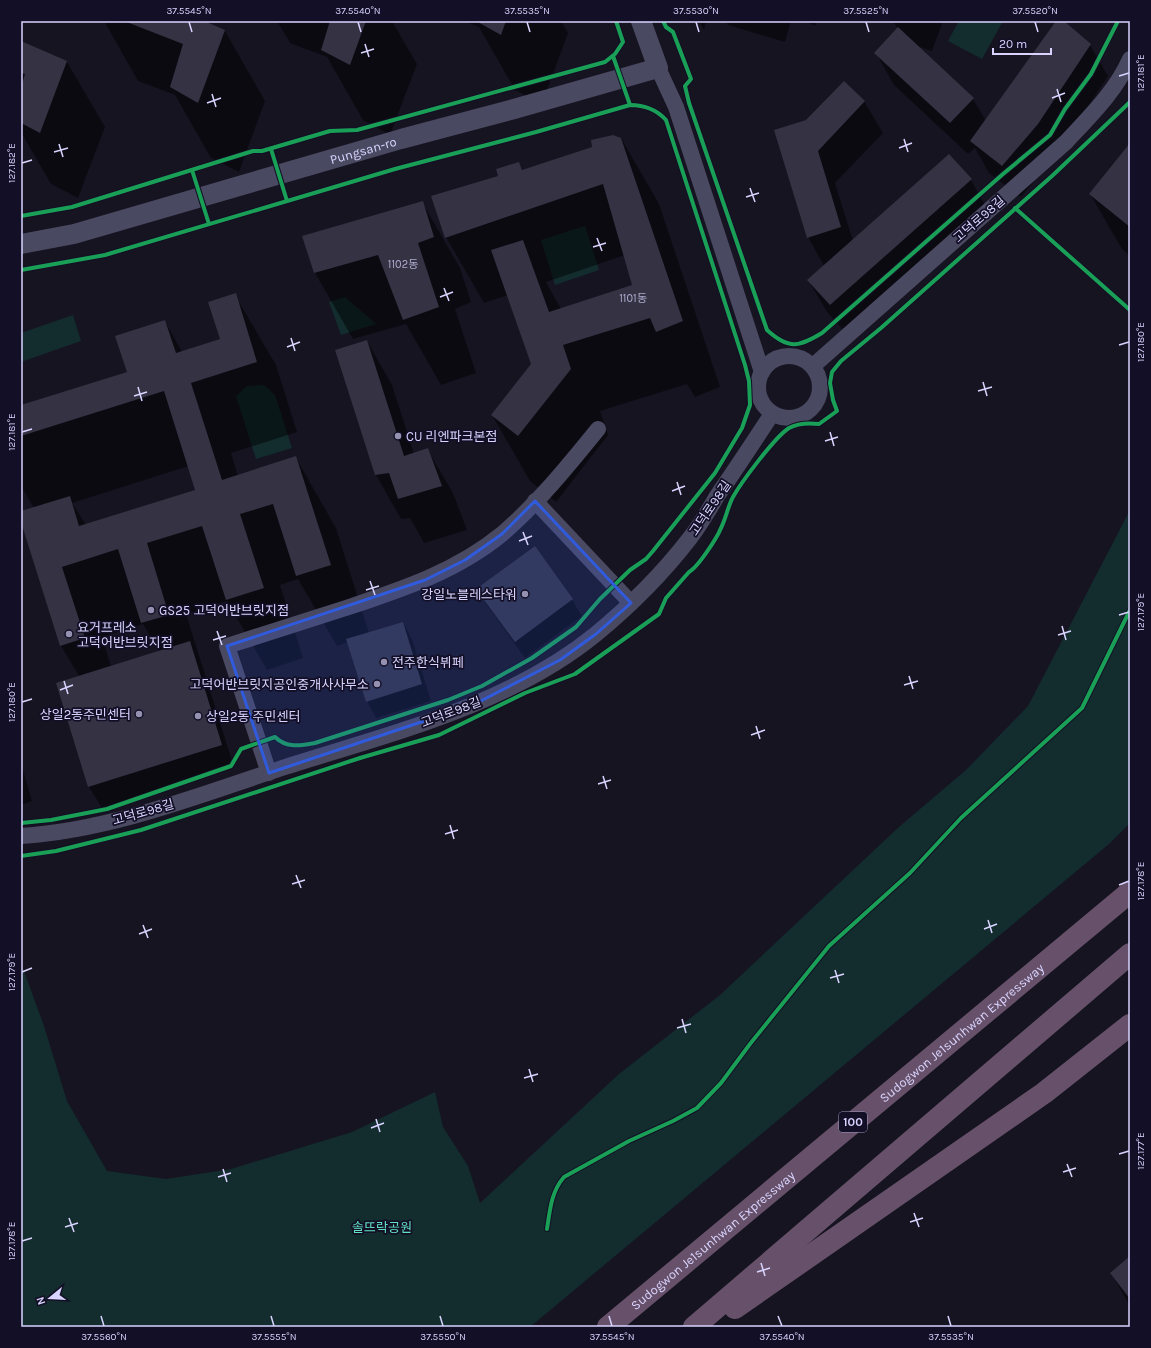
<svg xmlns="http://www.w3.org/2000/svg" width="1151" height="1348" font-family="Karla,'Noto Sans KR',sans-serif">
	<style>
		.green { fill: #132c2d }
		.shadow { fill: #0007; fill-rule: evenodd }
		.building { fill: #343243 }
		.lines { fill: none; stroke-linecap: round; stroke-linejoin: round }
		.minor { stroke: #4a4962; stroke-width: 16 }
		.tertiary { stroke: #4a4962; stroke-width: 20 }
		.motorway { stroke: #67516a; stroke-width: 22 }
		.cycleway-casing { stroke: #130f26; stroke-width: 6 }
		.cycleway { stroke: #1a9f57; stroke-width: 4 }
		.marked { fill: #305bdc; fill-opacity: 0.2; stroke: #305bdc; stroke-width: 3; stroke-linejoin: round }
		.ticks { fill: none; stroke: #d9d4ff; stroke-width: 1.5 }
		.poi-dot { fill: #9591b1; stroke: #130f26; stroke-width: 1.5 }
		.labels { text-anchor: middle; dominant-baseline: central; stroke-width: 3.5; stroke-linejoin: round; paint-order: stroke }
		.number-label { font-size: 11px; fill: #b0acd0 }
		.shield { fill: #130f26; stroke: #9e99be; stroke-width: 1 }
		.shield-label { font-size: 12px; font-weight: bold; fill: #d9d4ff }
		.street-label { font-size: 13px; fill: #d9d4ff; stroke: #130f26 }
		.poi-label { font-size: 13px; fill: #d9d4ff; stroke: #130f26; text-anchor: start }
		.park-label { font-size: 13px; fill: #5fe0c0; stroke: #130f26 }
		.neatline { fill: none; stroke: #d9d4ff; stroke-width: 1.5 }
		.ticks-label { font-size: 10px; text-anchor: middle; fill: #d9d4ff }
	</style>
	<rect width="100%" height="100%" fill="#161421"/>
	<g class="green">
		<polygon points="959,21 1003,21 982,59 948,41"/>
		<polygon points="585,226 599,270 555,285 541,240"/>
		<polygon points="345,297 376,324 341,335 329,302"/>
		<polygon points="73,315 81,341 21,362 21,333"/>
		<polygon points="264,385 275,395 292,448 256,459 236,396 247,386"/>
		<polygon points="1130,510 1130,823 1109,844 530,1327 21,1327 21,963 44,1026 67,1101 107,1171 166,1179 231,1169 352,1132 435,1092 443,1127 468,1166 480,1203 619,1074 720,995 900,826 966,770 1028,706"/>
	</g>
	<g class="shadow">
		<polygon points="104,21 201,21 225,31 265,101 239,172 211,158 175,95 138,81"/>
		<polygon points="277,21 392,21 417,64 390,135 363,120 327,57 290,43"/>
		<polygon points="463,21 561,21 568,33 542,104 515,90 479,27"/>
		<polygon points="699,21 706,21 704,30"/>
		<polygon points="726,21 791,21 785,42 728,25"/>
		<polygon points="804,21 817,21 815,26"/>
		<polygon points="893,21 943,21 932,51 916,46 973,99 986,121 1058,21 1062,21 1090,45 1108,76 1056,155 1021,197 989,173 975,148 968,154 894,85 876,53 898,29"/>
		<polygon points="21,42 67,62 105,127 78,198 51,184 21,132"/>
		<polygon points="864,101 883,133 835,183 853,241 949,155 971,180 989,212 849,336 827,312 808,280 824,266 808,237 807,121"/>
		<path d="M621,138L659,204L720,387L695,397L687,384L600,411L608,435L556,502L530,481L492,415L532,364L508,295L484,303L446,237L499,176L519,163L523,171ZM625,255L633,286L561,309L546,282Z"/>
		<polygon points="1130,145 1130,256 1122,249 1090,194"/>
		<polygon points="422,202 460,268 471,302 455,309 476,373 441,385 406,324 353,339 315,273 303,237"/>
		<path d="M235,295L276,365L297,432L231,453L238,476L296,458L336,528L369,633L403,623L412,639L431,701L376,718L367,701L348,642L337,646L298,579L280,585L303,658L267,670L227,601L186,614L234,767L102,808L89,787L57,683L79,676L61,646L21,518V512L34,508L21,486V406L128,372L165,321L182,352L221,340ZM189,466L196,490L86,525L72,503ZM143,624L159,651L111,666L102,637Z"/>
		<polygon points="367,341 392,385 414,454 427,449 453,493 467,530 424,543 410,518 401,519 376,475"/>
		<polygon points="535,548 572,600 582,616 525,658 487,605 478,589"/>
		<polygon points="21,763 32,801 21,805"/>
		<polygon points="1130,1257 1130,1306 1111,1273"/>
	</g>
	<g class="building">
		<polygon points="124,21 204,21 225,30 198,103 170,87 183,44"/>
		<polygon points="330,21 366,21 350,65 321,50"/>
		<polygon points="476,21 506,21 501,35"/>
		<polygon points="1056,21 1064,21 1091,44 1038,124 1002,166 970,141"/>
		<polygon points="898,27 974,98 950,123 874,53"/>
		<polygon points="21,41 67,61 40,133 21,123 21,87 25,74 21,73"/>
		<polygon points="844,81 865,101 818,151 841,227 807,238 774,130 806,120"/>
		<polygon points="613,135 621,138 683,321 656,332 650,318 563,345 571,369 518,436 491,415 531,364 491,250 523,240 549,312 632,285 603,184 445,238 431,196 498,176 496,169 519,162 522,170 592,147 591,140"/>
		<polygon points="1130,143 1130,227 1089,194"/>
		<polygon points="949,154 972,179 830,305 807,280"/>
		<polygon points="423,201 434,237 418,243 439,307 403,320 378,255 314,273 302,236"/>
		<polygon points="236,293 257,362 191,383 222,480 296,456 331,565 296,576 273,504 240,514 264,588 226,600 202,526 147,543 169,615 141,623 118,549 62,567 85,638 60,646 21,522 21,511 70,496 79,526 195,490 164,391 21,436 21,405 127,372 115,336 165,320 176,353 220,339 208,302"/>
		<polygon points="367,340 404,456 428,448 442,486 398,499 389,473 375,475 335,350"/>
		<polygon points="535,546 573,599 515,642 476,589"/>
		<polygon points="403,622 422,684 366,702 346,639"/>
		<polygon points="190,641 222,745 88,787 56,683"/>
		<polygon points="1130,1256 1130,1299 1110,1273"/>
	</g>
	<g class="lines">
		<g class="minor">
			<polyline points="658,68 676,107 762,372"/>
			<circle cx="789" cy="387" r="31"/>
			<path d="M813,366L1066,142C1090,116 1116,91 1130,59"/>
			<polyline points="535,501 631,603"/>
			<path d="M269,773L227,646C268,633 309,620 349,607C403,589 457,571 502,534C538,503 568,466 598,429"/>
			<path d="M21,836C111,830 197,796 282,768C388,734 508,706 596,634C630,606 663,573 690,538C700,525 709,510 717,496C736,469 754,441 772,414"/>
		</g>
		<path class="tertiary" id="s1" d="M21,244L74,234L401,139L514,109L658,68L641,21"/>
		<g class="motorway">
			<polyline points="735,1308 1044,1093 1130,1025"/>
			<path id="s2" d="M608,1327L1130,892"/>
			<polyline points="694,1327 1130,954"/>
		</g>
		<g class="cycleway-casing">
			<g id="cycleway">
				<path d="M663,21L666,27L673,32L691,79L685,86L689,103L767,330C789,350 799,347 822,333L1003,174L1050,135L1065,109L1091,74L1118,21"/>
				<polyline points="613,56 630,105"/>
				<polyline points="271,149 287,201"/>
				<polyline points="192,170 209,224"/>
				<polyline points="1015,208 1130,310"/>
				<polyline points="21,216 72,207 253,151 262,151 330,131 357,130 605,62 615,54 623,42 616,21"/>
				<path d="M21,270L105,255L395,169L536,132L630,105C644,105 656,109 666,120L745,365L749,381L750,405L742,428L715,473L653,551L646,559L630,570L600,599L576,627L532,658L482,686L448,700L315,743C300,746 286,748 275,737L241,749L231,766L107,809L51,820L21,823"/>
				<path d="M21,856L56,851L141,830L360,758L439,735L525,693L575,674L659,614L666,598L689,572C698,567 717,538 721,528C726,518 728,506 733,497C742,481 775,437 789,428C798,423 810,423 819,424L837,411L833,400L830,383L832,372L841,361L881,328L1052,176L1130,102"/>
				<path d="M547,1229C550,1210 551,1192 564,1177L629,1141L673,1121L697,1108L721,1083L750,1044L829,946L910,873L961,818L1082,708L1130,610"/>
			</g>
		</g>
		<use href="#cycleway" class="cycleway"/>
	</g>
	<path class="marked" d="M535,501L631,603L596,634L560,660L475,704L269,773L227,646L425,580L465,560L502,534Z"/>
	<path class="ticks" d="M189,22L192,32M358,22L361,32M527,22L530,32M696,22L699,32M866,22L869,32M1035,22L1038,32M365,44L369,57M361,53L374,49M1119,76L1129,73M1057,89L1061,102M212,94L216,107M1052,98L1065,93M207,103L221,98M904,139L908,152M59,144L63,157M899,148L912,143M54,152L68,148M22,163L32,160M750,188L755,202M746,197L759,193M597,238L602,251M593,247L606,243M444,288L449,301M440,297L453,292M291,338L295,351M1119,345L1129,342M287,347L300,342M983,382L987,396M138,387L142,401M978,391L992,387M134,396L147,392M22,432L32,429M830,432L834,446M825,441L838,437M677,482L681,495M672,491L685,486M523,532L528,545M519,541L532,536M370,581L375,595M366,590L379,586M1119,615L1129,612M1062,626L1066,640M217,631L222,645M1058,635L1071,631M213,640L226,636M909,676L913,689M64,681L68,694M904,685L918,681M60,690L73,685M22,702L32,699M756,726L760,739M751,735L765,730M603,776L607,789M598,784L611,780M450,825L454,839M445,834L458,830M296,875L301,888M292,884L305,880M1119,885L1129,881M988,920L992,933M143,925L148,938M984,929L997,924M139,934L152,929M835,970L839,983M22,972L32,968M830,978L844,974M682,1019L686,1033M677,1028L691,1024M529,1069L533,1082M524,1078L538,1074M376,1119L380,1132M371,1128L384,1123M1119,1154L1129,1151M1067,1164L1072,1177M223,1169L227,1182M1063,1172L1076,1168M218,1177L231,1173M914,1213L919,1227M69,1218L74,1232M910,1222L923,1218M65,1227L78,1223M22,1241L32,1238M761,1263L765,1276M757,1272L770,1268M101,1316L104,1326M271,1316L274,1326M440,1316L443,1326M609,1316L612,1326M778,1316L782,1326M948,1316L951,1326"/>
	<g class="poi-dot">
		<circle cx="398" cy="436" r="4"/>
		<circle cx="525" cy="594" r="4"/>
		<circle cx="151" cy="610" r="4"/>
		<circle cx="69" cy="634" r="4"/>
		<circle cx="384" cy="662" r="4"/>
		<circle cx="377" cy="684" r="4"/>
		<circle cx="139" cy="714" r="4"/>
		<circle cx="198" cy="716" r="4"/>
	</g>
	<g class="labels">
		<g class="number-label">
			<text x="403" y="264">1102동</text>
			<text x="633" y="298">1101동</text>
		</g>
		<rect class="shield" x="839" y="1112" width="28" height="20" rx="3"/>
		<g class="shield-label">
			<text x="853" y="1122">100</text>
		</g>
		<g class="street-label">
			<text stroke="none"><textPath href="#s1" startOffset="355">Pungsan-ro</textPath></text>
			<text transform="translate(979 219) rotate(-41)">고덕로98길</text>
			<text transform="translate(710 508) rotate(-56)">고덕로98길</text>
			<text transform="translate(451 712) rotate(-21)">고덕로98길</text>
			<text transform="translate(143 812) rotate(-16)">고덕로98길</text>
			<text stroke="none"><textPath href="#s2" startOffset="460">Sudogwon Je1sunhwan Expressway</textPath></text>
			<text stroke="none"><textPath href="#s2" startOffset="136">Sudogwon Je1sunhwan Expressway</textPath></text>
		</g>
		<g class="poi-label">
			<text x="406" y="436">CU 리엔파크본점</text>
			<text x="517" y="594" text-anchor="end">강일노블레스타워</text>
			<text x="159" y="610">GS25 고덕어반브릿지점</text>
			<text x="77" y="627">요거프레소<tspan x="77" dy="15">고덕어반브릿지점</tspan></text>
			<text x="392" y="662">전주한식뷔페</text>
			<text x="369" y="684" text-anchor="end">고덕어반브릿지공인중개사사무소</text>
			<text x="131" y="714" text-anchor="end">상일2동주민센터</text>
			<text x="206" y="716">상일2동 주민센터</text>
		</g>
		<g class="park-label">
			<text x="382" y="1227">솔뜨락공원</text>
		</g>
	</g>
	<rect width="1151" height="1348" fill="none" stroke="#130f26" stroke-width="44"/>
	<g transform="translate(50 1298) rotate(252)" stroke="#130f26" stroke-width="3" paint-order="stroke">
	<path d="M0-3L7 15L0 10L-7 15Z" fill="#d9d4ff"/>
	<text y="-6" font-size="11" font-weight="bold" text-anchor="middle" fill="#d9d4ff">N</text>
	</g>
	<path d="M993 48v6h58v-6" fill="none" stroke="#d9d4ff" stroke-width="2"/>
	<text x="999" y="48" font-size="12" fill="#d9d4ff" stroke="#130f26" stroke-width="3" paint-order="stroke">20 m</text>
	<rect x="22" y="22" width="1107" height="1304" class="neatline"/>
	<g class="ticks-label">
		<text x="189" y="14">37.5545°N</text>
		<text x="358" y="14">37.5540°N</text>
		<text x="527" y="14">37.5535°N</text>
		<text x="696" y="14">37.5530°N</text>
		<text x="866" y="14">37.5525°N</text>
		<text x="1035" y="14">37.5520°N</text>
		<text transform="translate(1140 73) rotate(-90)" y="4">127.181°E</text>
		<text transform="translate(11 163) rotate(-90)" y="4">127.182°E</text>
		<text transform="translate(1140 342) rotate(-90)" y="4">127.180°E</text>
		<text transform="translate(11 432) rotate(-90)" y="4">127.181°E</text>
		<text transform="translate(1140 612) rotate(-90)" y="4">127.179°E</text>
		<text transform="translate(11 702) rotate(-90)" y="4">127.180°E</text>
		<text transform="translate(1140 881) rotate(-90)" y="4">127.178°E</text>
		<text transform="translate(11 972) rotate(-90)" y="4">127.179°E</text>
		<text transform="translate(1140 1151) rotate(-90)" y="4">127.177°E</text>
		<text transform="translate(11 1241) rotate(-90)" y="4">127.178°E</text>
		<text x="104" y="1340">37.5560°N</text>
		<text x="274" y="1340">37.5555°N</text>
		<text x="443" y="1340">37.5550°N</text>
		<text x="612" y="1340">37.5545°N</text>
		<text x="782" y="1340">37.5540°N</text>
		<text x="951" y="1340">37.5535°N</text>
	</g>
</svg>
